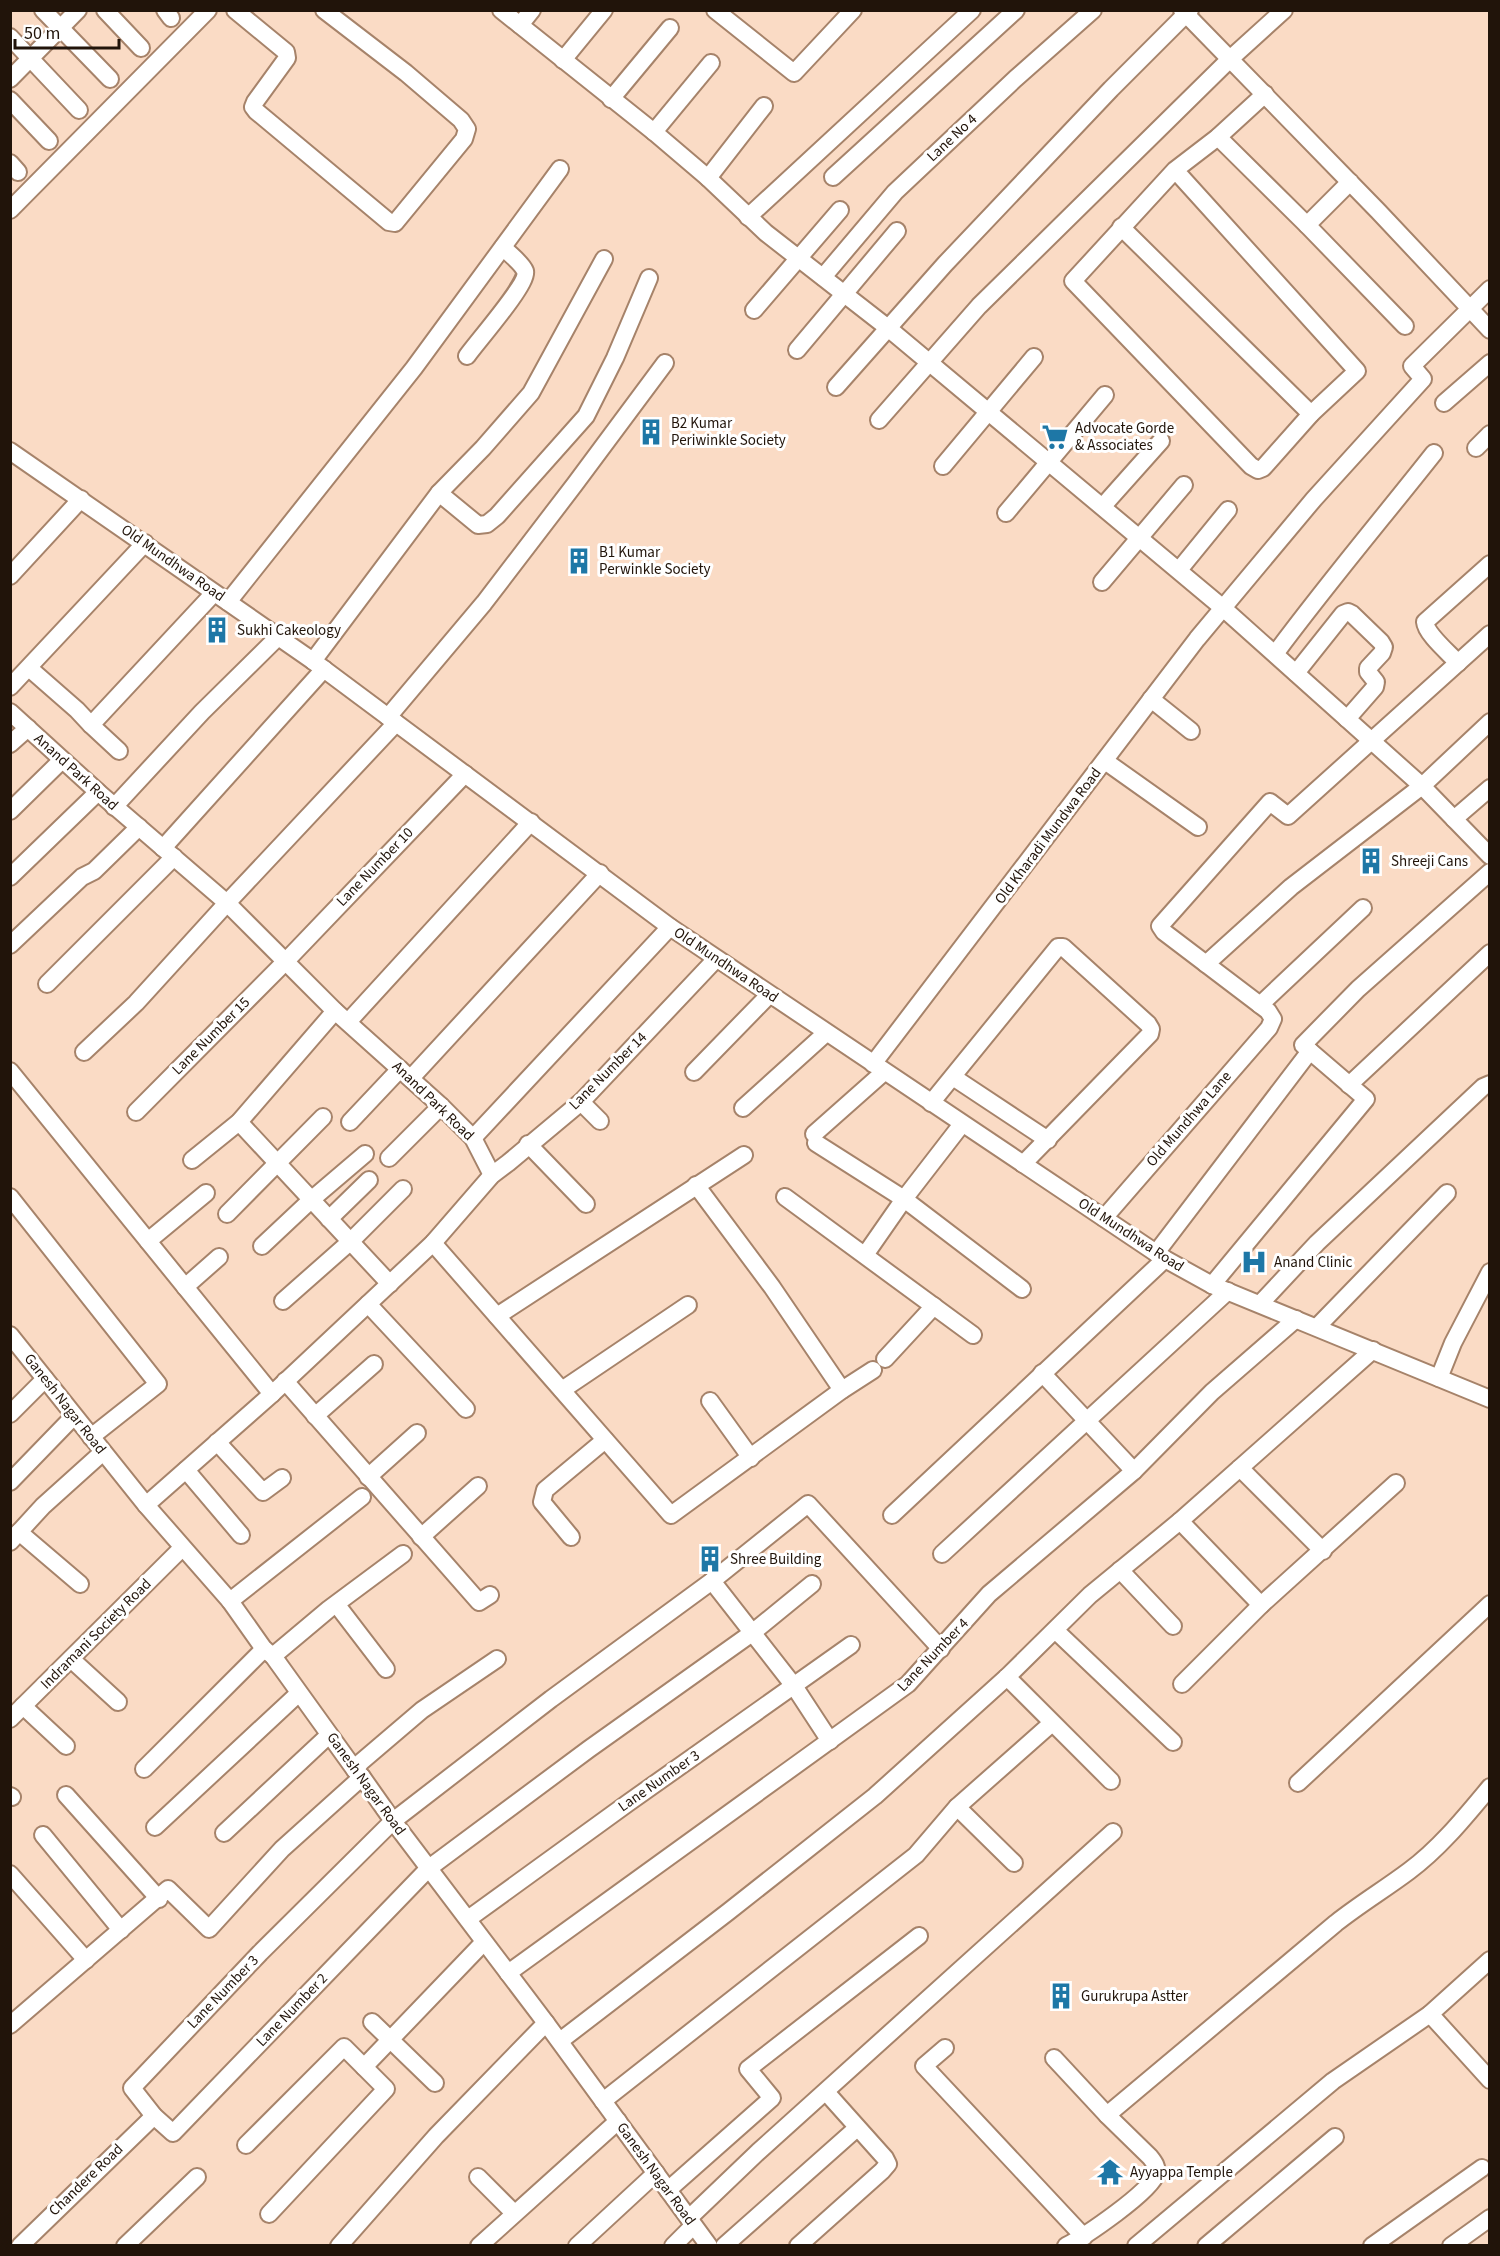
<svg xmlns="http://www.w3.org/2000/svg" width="1500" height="2256" font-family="'Source Sans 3',sans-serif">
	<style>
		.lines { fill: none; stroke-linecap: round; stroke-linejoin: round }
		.minor-casing { stroke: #a6836a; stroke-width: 20 }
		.minor { stroke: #fff; stroke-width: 16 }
		.labels { text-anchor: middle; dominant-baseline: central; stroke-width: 6; stroke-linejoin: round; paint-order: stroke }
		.street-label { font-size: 15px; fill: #21140a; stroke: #fff }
		.poi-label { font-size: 15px; fill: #21140a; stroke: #fff; text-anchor: start }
	</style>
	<rect width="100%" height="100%" fill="#fadbc5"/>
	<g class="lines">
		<g class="minor-casing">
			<g id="minor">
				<polyline points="43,10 110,79"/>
				<polyline points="105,10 141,48"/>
				<polyline points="165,10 171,18"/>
				<polyline points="235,10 286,52 287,58 255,102 253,107 256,111 389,222 395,223 464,139 467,129 461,120 406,73 324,10"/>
				<polyline points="501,10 654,132 708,178 766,233 888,328 1223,608 1422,786 1490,856"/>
				<polyline points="715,10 794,73 853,10"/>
				<polyline points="1182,10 1378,211 1490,330"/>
				<polyline points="520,25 532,10"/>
				<polyline points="10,37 79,110"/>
				<polyline points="563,60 604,10"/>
				<polyline points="10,79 78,10"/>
				<polyline points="611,99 670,28"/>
				<polyline points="10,100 49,141"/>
				<polyline points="654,132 711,63"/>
				<polyline points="1218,137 1307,225 1405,326"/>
				<polyline points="10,163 18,172"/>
				<polyline points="1175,170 1357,371 1311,414 1263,468 1258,470 1251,466 1073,281 1175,170 1218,137 1265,94"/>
				<polyline points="833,177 1016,10"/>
				<polyline points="708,178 764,106"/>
				<polyline points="10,210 208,10"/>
				<polyline points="748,217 972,10"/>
				<polyline points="1307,225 1350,182"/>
				<polyline points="1121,227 1311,414"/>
				<polyline points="823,277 895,192 1015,79 1093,10"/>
				<polyline points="754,310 840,210"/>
				<polyline points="797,350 897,231"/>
				<path d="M467,356C476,343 529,283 525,271C522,263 509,254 503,247"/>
				<polyline points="836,387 945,264 1111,89 1190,10"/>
				<polyline points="1444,403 1490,363"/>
				<polyline points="879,420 979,306 1230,59 1284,10"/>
				<polyline points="1476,448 1490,434"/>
				<polyline points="10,451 313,661 670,927 1165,1259 1212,1285 1490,1399"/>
				<polyline points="943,466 1034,357"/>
				<polyline points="439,493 478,525 487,524 497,516 586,416 615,358 649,278"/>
				<polyline points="1103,506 1161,441"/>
				<polyline points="1006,513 1105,395"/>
				<polyline points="1179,570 1228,510"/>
				<polyline points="10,576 81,499"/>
				<polyline points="1102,582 1184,485"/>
				<polyline points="228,602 414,368 560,169"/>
				<path d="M1275,654C1326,585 1381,520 1434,453"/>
				<polyline points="313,661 439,493 483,448 531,393 604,259"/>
				<path d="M1458,663C1449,653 1426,634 1425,622L1490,564"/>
				<polyline points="29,668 77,710 91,725 119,751"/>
				<polyline points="1296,673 1343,614 1348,612 1352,614 1381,642 1384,647 1382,653 1368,668 1368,672 1376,682 1375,687 1347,719"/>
				<polyline points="10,687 145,543"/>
				<polyline points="1151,699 1191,731"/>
				<polyline points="10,712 98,792 227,903 335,1011 441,1106 473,1138 492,1175"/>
				<polyline points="388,717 484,603 575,484 665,363"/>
				<polyline points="91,725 214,593"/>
				<polyline points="10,744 28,728"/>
				<polyline points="1105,761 1198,827"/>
				<polyline points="114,807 202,712 278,637"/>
				<polyline points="10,811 62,760"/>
				<polyline points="1454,819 1490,788"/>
				<polyline points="163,848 324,669"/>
				<polyline points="10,877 98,792"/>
				<polyline points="10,945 82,877 94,871 139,827"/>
				<polyline points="1206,964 1291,887 1422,786 1490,722"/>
				<polyline points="47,984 174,857"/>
				<polyline points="1260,1005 1363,908"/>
				<polyline points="348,1022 531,822"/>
				<polyline points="84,1052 136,1003 227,903 396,723"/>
				<polyline points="873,1064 1197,639 1314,499 1423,379 1412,366 1490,289"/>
				<polyline points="10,1071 272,1394"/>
				<polyline points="694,1072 769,995"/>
				<polyline points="953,1077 1048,1140"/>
				<polyline points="411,1078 600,873"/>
				<polyline points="1349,1085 1490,953"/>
				<polyline points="581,1102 600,1121"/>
				<polyline points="931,1103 1058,947 1063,947 1148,1024 1151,1029 1150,1034 1023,1164"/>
				<polyline points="743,1108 826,1033"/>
				<polyline points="136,1112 286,961 465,774"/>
				<polyline points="239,1122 390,1284"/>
				<polyline points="350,1122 400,1069"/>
				<polyline points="814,1134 884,1072"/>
				<polyline points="473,1138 670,927"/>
				<polyline points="816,1143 904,1199 1022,1289"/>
				<polyline points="528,1144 586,1204"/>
				<polyline points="389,1158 441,1106"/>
				<polyline points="192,1160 239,1122 335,1011"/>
				<polyline points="696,1185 772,1287 842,1390"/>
				<polyline points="10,1197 158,1384 91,1437"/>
				<polyline points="785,1197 973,1335"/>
				<polyline points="227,1214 323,1117"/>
				<polyline points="1104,1218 1269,1028 1273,1019 1268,1011 1164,932 1160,926 1270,802 1288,816 1490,634"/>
				<polyline points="329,1219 369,1180"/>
				<polyline points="148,1241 206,1193"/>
				<polyline points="433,1243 671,1515 842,1390 873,1370"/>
				<polyline points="262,1246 311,1200 365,1154"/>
				<polyline points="1156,1253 1310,1051"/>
				<polyline points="865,1255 904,1199 962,1124"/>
				<polyline points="1212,1285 1366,1099 1303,1045 1358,989 1490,872"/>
				<polyline points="185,1287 219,1257"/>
				<polyline points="283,1301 351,1241 403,1189"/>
				<polyline points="368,1304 466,1409"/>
				<polyline points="1260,1304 1317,1243 1483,1087 1490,1084"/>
				<polyline points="497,1316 744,1155"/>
				<polyline points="1317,1327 1447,1193"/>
				<polyline points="10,1335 146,1505 230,1601 264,1649 273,1656 355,1770 362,1777 393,1821 546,2023 709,2246"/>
				<polyline points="885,1359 934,1306"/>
				<polyline points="1042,1373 1134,1471"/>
				<polyline points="1439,1378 1453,1343 1490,1272"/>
				<polyline points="285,1381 479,1602 490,1595"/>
				<polyline points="562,1390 688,1305"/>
				<polyline points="710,1401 751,1458"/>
				<polyline points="10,1414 45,1379"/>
				<polyline points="315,1416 374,1364"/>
				<polyline points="217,1442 263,1492 282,1478"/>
				<polyline points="1240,1468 1323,1551"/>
				<polyline points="186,1470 241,1535"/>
				<polyline points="368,1477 417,1433"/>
				<polyline points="10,1482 74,1416"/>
				<polyline points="146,1505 272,1394 433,1243 492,1175 508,1163 581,1102 716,959"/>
				<polyline points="892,1515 1165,1259"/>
				<polyline points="1180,1521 1261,1605"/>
				<polyline points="19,1532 80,1584"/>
				<polyline points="421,1537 478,1486"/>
				<polyline points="571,1537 542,1502 545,1490 605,1440"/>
				<polyline points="10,1542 43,1506 103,1452"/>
				<polyline points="942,1554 1228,1291"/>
				<polyline points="1120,1570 1173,1626"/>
				<polyline points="712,1581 794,1686 830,1741"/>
				<polyline points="812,1584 752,1633 589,1749 429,1868 173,2133 154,2116 132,2088 260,1953 393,1821 551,1699 712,1581 808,1504 941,1649"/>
				<polyline points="230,1601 362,1497"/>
				<polyline points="337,1605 386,1669"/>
				<polyline points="1055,1630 1173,1742"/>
				<polyline points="273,1656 329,1609 403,1554"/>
				<polyline points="71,1659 118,1702"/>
				<polyline points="1007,1677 1111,1781"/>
				<polyline points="1182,1684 1261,1605 1396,1483"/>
				<polyline points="23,1706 66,1746"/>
				<polyline points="10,1719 182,1548"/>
				<polyline points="144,1769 264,1649"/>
				<polyline points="355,1770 361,1762 422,1710 497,1659"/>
				<polyline points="1298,1783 1490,1604"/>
				<polyline points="66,1795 159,1899"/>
				<polyline points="10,1796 12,1797"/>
				<polyline points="957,1807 1014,1863"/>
				<polyline points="155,1827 299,1693"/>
				<polyline points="224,1833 329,1735"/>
				<polyline points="43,1835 121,1930"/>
				<polyline points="10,1874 86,1960"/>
				<polyline points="468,1919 628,1803 851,1645"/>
				<polyline points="508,1973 908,1684 989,1594 1134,1471 1212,1392 1296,1319"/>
				<polyline points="1430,2014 1490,2080"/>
				<polyline points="372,2022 435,2083"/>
				<polyline points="10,2025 168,1889 209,1929 282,1849 362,1777"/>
				<polyline points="560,2041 728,1912 875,1796 1007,1677 1090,1595 1180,1521 1373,1350"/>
				<polyline points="945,2048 924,2066 1084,2237"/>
				<polyline points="1054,2058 1107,2115"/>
				<polyline points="364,2067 484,1942"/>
				<polyline points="603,2101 916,1855 957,1807 1052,1723"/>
				<polyline points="246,2145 344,2047 386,2089 269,2214"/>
				<polyline points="478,2177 514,2213"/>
				<polyline points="668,2190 772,2098 748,2069 919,1936"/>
				<polyline points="689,2218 758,2152 1113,1832"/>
				<polyline points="20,2246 154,2116"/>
				<polyline points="125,2246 197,2177"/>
				<polyline points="339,2246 436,2136 546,2023"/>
				<polyline points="479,2246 618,2121"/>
				<polyline points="577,2246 656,2173"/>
				<polyline points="673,2246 693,2226"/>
				<polyline points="724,2246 857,2128"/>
				<polyline points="798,2246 882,2171 888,2164 885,2158 826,2092"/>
				<path d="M1066,2246C1084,2237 1152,2191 1156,2174C1158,2167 1154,2162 1150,2157L1107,2115L1336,1923C1360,1904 1385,1889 1409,1871C1440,1848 1465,1817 1490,1787"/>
				<polyline points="1136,2246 1333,2081 1430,2014 1490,1960"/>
				<polyline points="1206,2246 1335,2137"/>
				<polyline points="1372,2246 1482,2168"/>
				<polyline points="1451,2246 1490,2218"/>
			</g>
		</g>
		<use href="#minor" class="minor"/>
	</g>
	<defs>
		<g id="building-bare" transform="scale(2.07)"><path d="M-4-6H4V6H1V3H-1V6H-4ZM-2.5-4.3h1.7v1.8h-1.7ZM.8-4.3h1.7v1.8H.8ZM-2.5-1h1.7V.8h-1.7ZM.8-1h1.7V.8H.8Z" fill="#1e77a6" stroke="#fff" stroke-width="2.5" paint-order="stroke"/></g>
		<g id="supermarket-bare" transform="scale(2.07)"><path d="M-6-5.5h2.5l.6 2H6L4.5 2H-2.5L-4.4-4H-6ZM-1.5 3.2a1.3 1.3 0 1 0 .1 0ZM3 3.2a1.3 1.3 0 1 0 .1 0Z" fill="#1e77a6" stroke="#fff" stroke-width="2.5" paint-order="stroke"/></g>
		<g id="hospital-bare" transform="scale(2.07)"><path d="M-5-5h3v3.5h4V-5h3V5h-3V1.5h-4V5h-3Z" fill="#1e77a6" stroke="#fff" stroke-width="2.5" paint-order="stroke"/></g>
		<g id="temple-bare" transform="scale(2.07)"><path d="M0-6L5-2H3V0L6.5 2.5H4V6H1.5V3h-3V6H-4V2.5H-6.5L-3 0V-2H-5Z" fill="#1e77a6" stroke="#fff" stroke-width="2.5" paint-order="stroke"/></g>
	</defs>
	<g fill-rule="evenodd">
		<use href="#building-bare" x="651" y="432"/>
		<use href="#supermarket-bare" x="1055" y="437"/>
		<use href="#building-bare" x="579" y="561"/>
		<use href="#building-bare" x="217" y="630"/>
		<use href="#building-bare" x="1371" y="861"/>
		<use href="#hospital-bare" x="1254" y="1262"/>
		<use href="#building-bare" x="710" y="1559"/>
		<use href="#building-bare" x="1061" y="1996"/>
		<use href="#temple-bare" x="1110" y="2172"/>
	</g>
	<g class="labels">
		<g class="street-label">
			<text transform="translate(952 138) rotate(-43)">Lane No 4</text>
			<text transform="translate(173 563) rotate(35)">Old Mundhwa Road</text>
			<text transform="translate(76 772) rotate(42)">Anand Park Road</text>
			<text transform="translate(1048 836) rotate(-53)">Old Kharadi Mundwa Road</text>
			<text transform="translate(375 867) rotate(-46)">Lane Number 10</text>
			<text transform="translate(726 965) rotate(34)">Old Mundhwa Road</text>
			<text transform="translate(211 1036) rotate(-45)">Lane Number 15</text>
			<text transform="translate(608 1071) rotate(-45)">Lane Number 14</text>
			<text transform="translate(433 1101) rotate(44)">Anand Park Road</text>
			<text transform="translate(1189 1119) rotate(-49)">Old Mundhwa Lane</text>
			<text transform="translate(1131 1235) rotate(33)">Old Mundhwa Road</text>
			<text transform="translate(65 1404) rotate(52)">Ganesh Nagar Road</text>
			<text transform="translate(96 1634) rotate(-45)">Indramani Society Road</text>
			<text transform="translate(933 1655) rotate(-46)">Lane Number 4</text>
			<text transform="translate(659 1781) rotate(-35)">Lane Number 3</text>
			<text transform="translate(366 1784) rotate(54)">Ganesh Nagar Road</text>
			<text transform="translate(223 1992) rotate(-46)">Lane Number 3</text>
			<text transform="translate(292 2010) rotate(-46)">Lane Number 2</text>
			<text transform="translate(656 2174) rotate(54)">Ganesh Nagar Road</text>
			<text transform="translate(86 2180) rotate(-44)">Chandere Road</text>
		</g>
		<g class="poi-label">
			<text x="671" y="423">B2 Kumar<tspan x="671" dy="17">Periwinkle Society</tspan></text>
			<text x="1075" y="428">Advocate Gorde<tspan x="1075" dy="17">&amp; Associates</tspan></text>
			<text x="599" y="552">B1 Kumar<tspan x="599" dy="17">Perwinkle Society</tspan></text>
			<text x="237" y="630">Sukhi Cakeology</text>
			<text x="1391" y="861">Shreeji Cans</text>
			<text x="1274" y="1262">Anand Clinic</text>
			<text x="730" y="1559">Shree Building</text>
			<text x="1081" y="1996">Gurukrupa Astter</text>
			<text x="1130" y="2172">Ayyappa Temple</text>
		</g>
	</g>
	<rect width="1500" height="2256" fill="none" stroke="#21140a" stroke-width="24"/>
	<path d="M15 39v9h104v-9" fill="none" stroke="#21140a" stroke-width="3"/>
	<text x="24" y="39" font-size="18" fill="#21140a" stroke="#ffffff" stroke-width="4.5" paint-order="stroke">50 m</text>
</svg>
